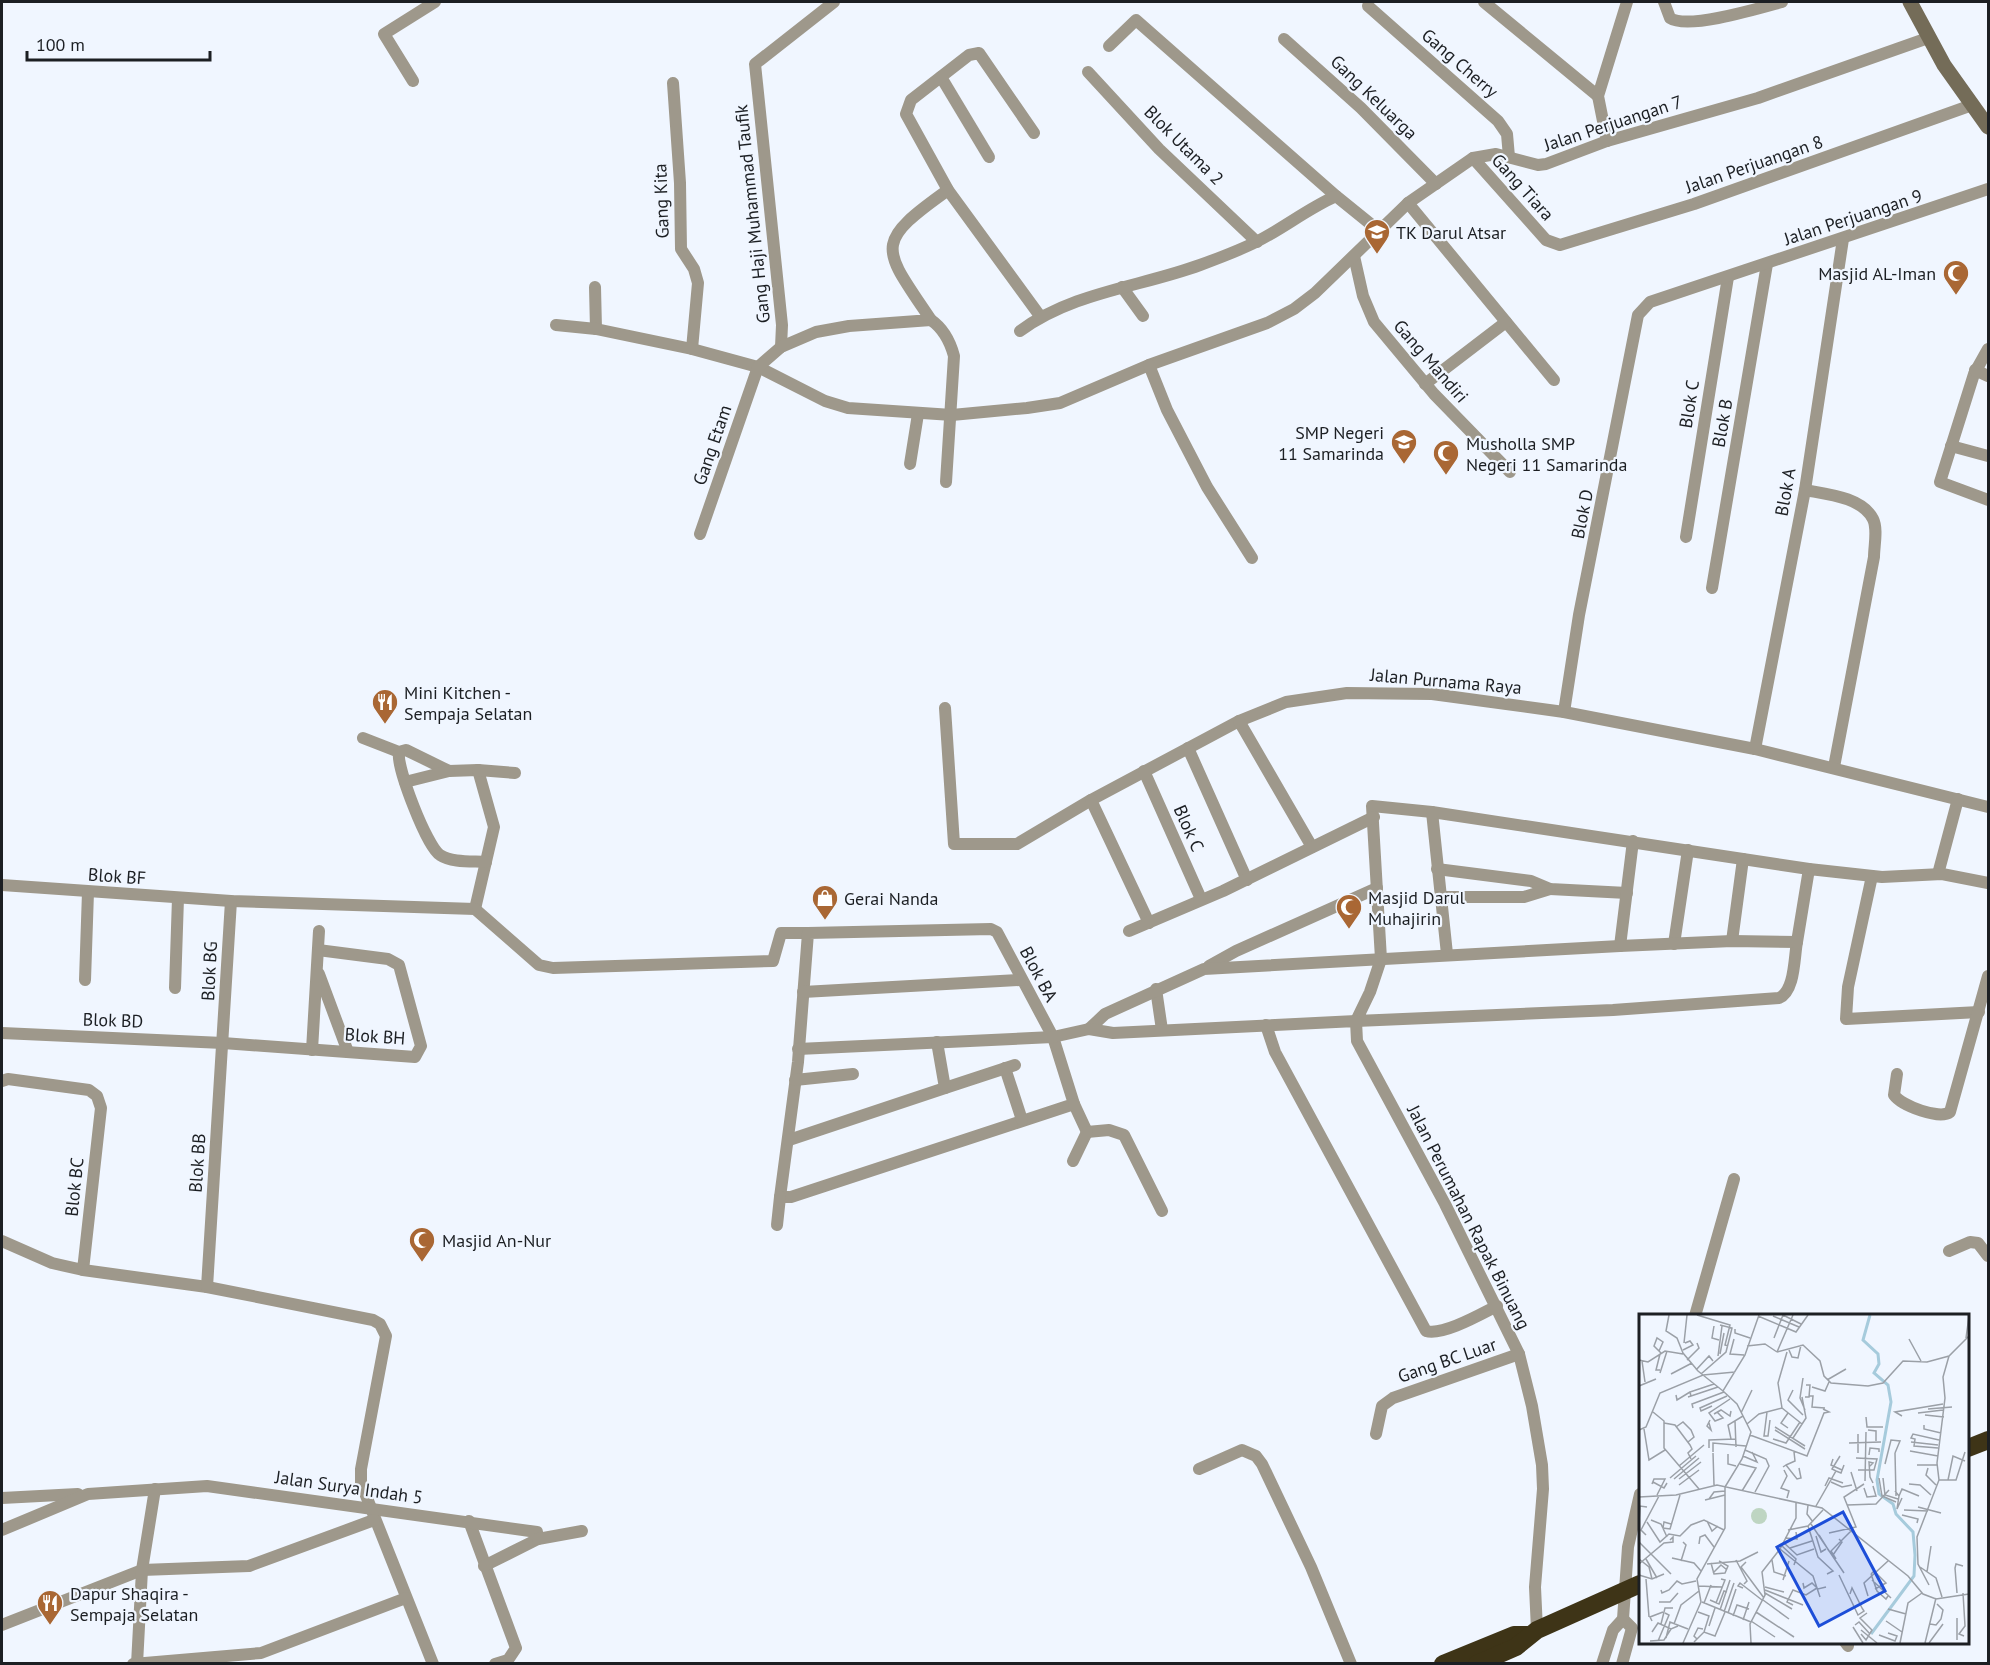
<svg xmlns="http://www.w3.org/2000/svg" width="1990" height="1665" font-family="'PT Sans',sans-serif">
	<style>
		.lines { fill: none; stroke-linecap: round; stroke-linejoin: round }
		.street { stroke: #9e988b; stroke-width: 12 }
		.secondary { stroke: #746c58; stroke-width: 15 }
		.highway { stroke: #3e3417; stroke-width: 18 }
		.labels { text-anchor: middle; dominant-baseline: central; stroke-width: 4.5; stroke-linejoin: round; paint-order: stroke }
		.street-label { font-size: 18px; fill: #1c1f23; stroke: #f0f6ff }
		.poi-label { font-size: 18px; fill: #1c1f23; stroke: #f0f6ff; text-anchor: start }
		.inset-river { fill: none; stroke: #a6cbdc; stroke-width: 3 }
		.inset-road { fill: none; stroke: #9ba0a7; stroke-width: 1.5 }
		.view { fill: #1d4ed8; fill-opacity: 0.15; stroke: #1d4ed8; stroke-width: 3 }
		.inset-edge { fill: none; stroke: #1c1f23; stroke-width: 3 }
	</style>
	<rect width="100%" height="100%" fill="#f0f6ff"/>
	<g class="lines">
		<g class="street">
			<polyline points="1484,2 1598,96"/>
			<path d="M1664,2L1670,18C1688,30 1760,8 1782,2"/>
			<polyline points="1368,6 1498,121 1507,134 1509,157"/>
			<polyline points="1284,39 1361,108 1436,184"/>
			<polyline points="1109,46 1136,20 1336,196 1378,230"/>
			<polyline points="1088,72 1159,149 1257,242"/>
			<polyline points="941,77 989,157"/>
			<polyline points="413,81 384,34 435,2"/>
			<polyline points="673,83 680,183 681,249 694,269 698,283 692,349"/>
			<polyline points="1034,133 979,53 969,55 911,100 906,114 948,190 1040,316"/>
			<polyline points="1607,141 1598,96 1627,2"/>
			<polyline points="1473,158 1546,240 1560,245 1694,204 1972,105"/>
			<polyline points="1408,203 1554,380"/>
			<polyline points="1354,256 1363,296 1374,322 1434,394 1510,472"/>
			<polyline points="595,287 596,329"/>
			<polyline points="1122,287 1143,316"/>
			<path d="M931,320C944,329 950,341 954,356L946,482"/>
			<polyline points="556,325 596,329 692,349 758,367 825,401 848,408 952,415 1027,408 1060,403 1149,365 1267,323 1294,309 1315,293 1408,203 1473,158 1496,154 1538,165 1546,164 1607,141 1758,98 1928,38"/>
			<path d="M1020,331C1073,292 1140,287 1200,265C1219,258 1238,251 1256,242C1284,228 1307,209 1336,196"/>
			<polyline points="781,347 782,325 755,64 834,2"/>
			<polyline points="1988,349 1974,374 1940,482 1988,500"/>
			<polyline points="1149,365 1167,410 1207,487 1252,558"/>
			<polyline points="1975,370 1988,376"/>
			<polyline points="1425,384 1506,322"/>
			<polyline points="1951,446 1988,456"/>
			<polyline points="910,464 918,414"/>
			<path d="M1805,490C1826,494 1862,497 1873,519C1878,529 1874,546 1874,557L1834,767"/>
			<path d="M700,534L758,367L781,347L816,332L849,326L931,320C882,247 872,244 948,190"/>
			<polyline points="1686,537 1728,277"/>
			<polyline points="1712,588 1767,264"/>
			<polyline points="945,708 954,844 1017,844 1091,800 1239,721 1286,702 1347,693 1432,694 1564,712 1755,749 1988,807"/>
			<polyline points="1564,712 1579,615 1638,315 1650,302 1988,189"/>
			<polyline points="1239,721 1312,847"/>
			<polyline points="363,738 399,752 406,750 449,771 478,770 494,827 475,909"/>
			<polyline points="1188,748 1247,880"/>
			<polyline points="1755,749 1805,490 1843,239"/>
			<path d="M399,752C396,767 427,847 440,855C452,863 473,861 486,862"/>
			<polyline points="478,770 515,773"/>
			<polyline points="1144,771 1201,899"/>
			<polyline points="405,782 449,771"/>
			<polyline points="1091,800 1149,923"/>
			<path d="M1432,812L1372,806L1381,959L1370,992L1356,1021L1613,1010L1779,998C1795,991 1794,958 1797,942"/>
			<polyline points="1437,869 1531,881 1550,889 1627,893"/>
			<polyline points="1938,874 1958,799"/>
			<polyline points="1872,876 1848,987 1846,1019 1979,1012"/>
			<polyline points="2,885 231,901 475,909 539,965 553,968 773,961 781,933 808,933"/>
			<polyline points="1440,897 1524,897 1550,889"/>
			<polygon points="991,929 997,932 1053,1037 1074,1104 791,1197 780,1197 798,1062 808,933"/>
			<polyline points="1129,931 1223,891 1374,817"/>
			<polyline points="1732,941 1743,859"/>
			<polyline points="1674,944 1688,850"/>
			<polyline points="1620,946 1633,841"/>
			<polyline points="1447,954 1432,812 1809,869"/>
			<polyline points="1209,966 1236,951 1377,888"/>
			<polyline points="319,974 348,1052"/>
			<polyline points="85,980 88,892"/>
			<polyline points="175,988 178,898"/>
			<polyline points="1156,989 1162,1030"/>
			<polyline points="803,992 1020,980"/>
			<path d="M1266,1025L1275,1052L1426,1331C1443,1336 1481,1314 1497,1306"/>
			<polyline points="1089,1029 1105,1014 1204,969 1620,946 1732,941 1797,942 1809,869 1882,877 1942,874 1988,883"/>
			<polyline points="2,1033 223,1043 415,1057 421,1046 399,965 388,959 318,950"/>
			<polyline points="798,1049 1053,1037 1089,1029 1113,1033 1356,1021 1357,1041 1445,1204 1519,1354 1532,1406 1542,1465 1543,1489 1535,1587 1537,1630"/>
			<polyline points="312,1050 319,931"/>
			<polyline points="1005,1068 1022,1120"/>
			<path d="M1897,1074L1894,1095C1902,1106 1940,1120 1950,1112L1988,976"/>
			<polyline points="795,1080 853,1074"/>
			<polyline points="2,1081 8,1079 89,1090 97,1096 101,1108 83,1270 52,1263 2,1241"/>
			<polyline points="945,1088 1015,1065"/>
			<polyline points="1074,1104 1087,1132 1109,1130 1124,1135 1162,1211"/>
			<polyline points="789,1140 945,1088 937,1042"/>
			<polyline points="1073,1161 1087,1132"/>
			<polyline points="777,1225 780,1197"/>
			<polyline points="1949,1251 1970,1242 1978,1243 1988,1256"/>
			<polyline points="83,1270 207,1287 373,1320 380,1324 386,1336 361,1469 361,1483 433,1664"/>
			<polyline points="207,1287 231,901"/>
			<polyline points="1695,1316 1734,1179"/>
			<polyline points="1376,1434 1382,1406 1393,1398 1519,1354"/>
			<polyline points="1199,1469 1242,1450 1256,1456 1262,1464 1311,1567 1351,1664"/>
			<polyline points="2,1498 78,1494"/>
			<polyline points="469,1521 516,1648 508,1660 495,1664"/>
			<polyline points="2,1530 88,1494 207,1486 537,1532 538,1539 484,1566"/>
			<polyline points="538,1539 582,1531"/>
			<polyline points="2,1625 142,1570 249,1566 374,1520"/>
			<polyline points="1845,1642 1848,1646"/>
			<polyline points="133,1664 261,1653 406,1598"/>
			<polyline points="137,1664 142,1570 155,1489"/>
			<polyline points="1602,1664 1613,1630 1623,1619 1628,1547 1640,1494"/>
			<polyline points="1622,1664 1632,1628 1623,1619"/>
		</g>
		<polyline class="secondary" points="1910,2 1944,65 1988,127"/>
		<g class="highway">
			<polyline points="1968,1448 1988,1440"/>
			<polyline points="1443,1664 1514,1635 1528,1635"/>
			<polyline points="1477,1664 1516,1647 1537,1630 1640,1584"/>
		</g>
	</g>
	<defs>
		<g id="school-pin" transform="scale(1.35)"><path d="M0 17L-7.5 6A9.5 9.5 0 1 1 7.5 6Z" fill="#a96734" stroke="#f0f6ff"/><path d="M0-5L7-2L0 1L-7-2ZM-4 1L0 2.5L4 1V4Q0 6-4 4Z" fill="#fff"/></g>
		<g id="mosque-pin" transform="scale(1.35)"><path d="M0 17L-7.5 6A9.5 9.5 0 1 1 7.5 6Z" fill="#a96734" stroke="#f0f6ff"/><path d="M3.5-4.9A6 6 0 1 0 3.5 4.9A5 5 0 1 1 3.5-4.9Z" fill="#fff"/></g>
		<g id="restaurant-pin" transform="scale(1.35)"><path d="M0 17L-7.5 6A9.5 9.5 0 1 1 7.5 6Z" fill="#a96734" stroke="#f0f6ff"/><path d="M-5-6h1v4h1v-4h1v4h1v-4h1v5L-1.5 .5V6h-2V.5L-5-1ZM5-6V6H3V1.5H1.5Q1.5-4 5-6Z" fill="#fff"/></g>
		<g id="shop-pin" transform="scale(1.35)"><path d="M0 17L-7.5 6A9.5 9.5 0 1 1 7.5 6Z" fill="#a96734" stroke="#f0f6ff"/><path d="M-5-2.5h2.3a2.7 3.5 0 0 1 5.4 0H5L5.5 6h-11ZM-1.5-2.5h3a1.5 2.3 0 0 0-3 0Z" fill="#fff"/></g>
	</defs>
	<g fill-rule="evenodd">
		<use href="#school-pin" x="1377" y="232"/>
		<use href="#mosque-pin" x="1956" y="273"/>
		<use href="#school-pin" x="1404" y="442"/>
		<use href="#mosque-pin" x="1446" y="453"/>
		<use href="#restaurant-pin" x="385" y="702"/>
		<use href="#shop-pin" x="825" y="898"/>
		<use href="#mosque-pin" x="1349" y="907"/>
		<use href="#mosque-pin" x="422" y="1240"/>
		<use href="#restaurant-pin" x="50" y="1603"/>
	</g>
	<g class="labels">
		<g class="street-label">
			<text transform="translate(1460 63) rotate(41)">Gang Cherry</text>
			<text transform="translate(1374 97) rotate(44)">Gang Keluarga</text>
			<text transform="translate(1613 123) rotate(-18)">Jalan Perjuangan 7</text>
			<text transform="translate(1184 145) rotate(45)">Blok Utama 2</text>
			<text transform="translate(1754 164) rotate(-19)">Jalan Perjuangan 8</text>
			<text transform="translate(1523 187) rotate(48)">Gang Tiara</text>
			<text transform="translate(661 201) rotate(-92)">Gang Kita</text>
			<text transform="translate(752 214) rotate(-96)">Gang Haji Muhammad Taufik</text>
			<text transform="translate(1853 217) rotate(-18)">Jalan Perjuangan 9</text>
			<text transform="translate(1431 361) rotate(49)">Gang Mandiri</text>
			<text transform="translate(1689 404) rotate(-81)">Blok C</text>
			<text transform="translate(1722 423) rotate(-80)">Blok B</text>
			<text transform="translate(712 445) rotate(-71)">Gang Etam</text>
			<text transform="translate(1785 492) rotate(-80)">Blok A</text>
			<text transform="translate(1582 514) rotate(-79)">Blok D</text>
			<text transform="translate(1446 681) rotate(5)">Jalan Purnama Raya</text>
			<text transform="translate(1189 828) rotate(66)">Blok C</text>
			<text transform="translate(117 876) rotate(4)">Blok BF</text>
			<text transform="translate(209 971) rotate(-87)">Blok BG</text>
			<text transform="translate(1039 974) rotate(62)">Blok BA</text>
			<text transform="translate(113 1020) rotate(2)">Blok BD</text>
			<text transform="translate(375 1036) rotate(4)">Blok BH</text>
			<text transform="translate(197 1163) rotate(-86)">Blok BB</text>
			<text transform="translate(74 1187) rotate(-84)">Blok BC</text>
			<text transform="translate(1469 1217) rotate(63)">Jalan Perumahan Rapak Binuang</text>
			<text transform="translate(1447 1360) rotate(-19)">Gang BC Luar</text>
			<text transform="translate(349 1487) rotate(8)">Jalan Surya Indah 5</text>
		</g>
		<g class="poi-label">
			<text x="1396" y="232">TK Darul Atsar</text>
			<text x="1936" y="273" text-anchor="end">Masjid AL-Iman</text>
			<text x="1384" y="432" text-anchor="end">SMP Negeri<tspan x="1384" dy="21">11 Samarinda</tspan></text>
			<text x="1466" y="443">Musholla SMP<tspan x="1466" dy="21">Negeri 11 Samarinda</tspan></text>
			<text x="404" y="692">Mini Kitchen -<tspan x="404" dy="21">Sempaja Selatan</tspan></text>
			<text x="1368" y="897">Masjid Darul<tspan x="1368" dy="21">Muhajirin</tspan></text>
			<text x="844" y="898">Gerai Nanda</text>
			<text x="442" y="1240">Masjid An-Nur</text>
			<text x="70" y="1593">Dapur Shaqira -<tspan x="70" dy="21">Sempaja Selatan</tspan></text>
		</g>
	</g>
	<g transform="translate(1639 1314)">
		<rect width="330" height="330" fill="#f0f6ff"/>
		<path d="M112 202a8 8 0 1 1 16 0a8 8 0 1 1-16 0Z" fill="#bed5c2"/>
		<path class="inset-river" d="M231,1L224,26L239,40L240,50L235,59L249,71L252,88L238,166L240,180L254,190L257,200L274,218L276,241L275,262L232,320"/>
		<path class="inset-road" d="M30,1L27,17L38,24L44,39L59,57L64,61L96,58M58,1L91,11L86,31L89,32M144,1L162,10M119,2L157,18L169,1M134,2L160,13M75,12L73,24L80,26M96,15V19L111,24M135,24L144,1M327,24L330,2M95,25L91,40L105,41M270,25L282,47M45,29L48,1M108,32L126,30L138,38M44,36L54,31L51,27L46,29M150,36L153,43L159,44L162,31M20,37L24,28L18,24L15,32L22,39M138,38L164,31L181,47L185,62L192,69L229,72L244,69L264,47L288,48L310,42L330,22M138,38L154,1M81,40L85,19M79,42L83,12M0,46L9,48L26,37L44,40M48,46L60,34L58,29M3,47L6,68M21,56H17L21,40M57,56L70,42L74,47M21,59L28,37M32,60L53,49M62,60L87,38L93,14L81,11M164,64L161,84L166,96M188,66L207,55M0,72L17,65M173,73L186,77L190,68M154,76L149,86L164,101M84,77L98,90L112,118L103,145L86,173M37,81L38,86L51,78M52,82L51,78L75,70M170,82H174L173,93L186,94M49,83L79,73M166,83H170L171,71H167M73,92L62,97L61,94L88,82M54,94L53,90L85,78M143,94L139,69L148,38M289,95L313,93M14,98L25,107V134L60,175M78,98L84,104L76,107L70,99L91,85M128,98L125,122H129L131,106M102,99L113,76M149,99L142,109L149,114M279,99L304,96M75,100L82,96L91,102L92,97M286,101L305,103M263,102L256,98L304,90M227,103L228,113H244M96,107L97,133M25,109L36,111L51,131L53,135L49,139L52,145M70,109L72,116L68,112L71,106M108,110L120,100L143,94L163,110M285,111V115L302,119M37,113L44,108L52,116L55,123L49,128M136,113L166,132M5,115L10,146L26,136M0,116L7,113L21,79L64,61L84,77L106,41L120,1M136,116L166,135M229,116L237,117V127M111,121L168,142L185,99L190,98L184,95M154,124L167,104L163,83M92,125L89,111L104,102M134,125L147,129L161,108M272,128L299,131M210,129L242,128M70,134V126L96,125M299,134L275,132L276,125L272,124L274,120L300,126M106,136L127,145L130,152L116,178M271,137L299,142M74,138V129L107,132M74,139L75,171M219,139V120M256,139L257,182M89,140V150L97,152M230,141L231,134L240,135V138M104,142L118,148L113,138M217,144L238,145L235,156H219M194,145L192,151L203,156M101,150L117,154L103,177M246,150L252,126L261,127L256,139M147,151L156,147L155,138M278,151H298M40,152L65,131M231,152L234,149L230,148L231,163L234,169M144,153L147,151L158,165L162,164L160,154M289,154L287,161L297,171M145,156L148,162L142,174L150,177L148,184M197,157L193,155L201,142M212,158L218,177M31,164L57,142M240,164L243,182L257,188M244,164L246,181L259,185M35,165L60,144M40,165L62,148M300,166H317L326,138M309,166L314,142L326,147M226,167L227,118M14,168L25,174L28,169M192,168L203,173L213,171M13,170L15,165H26L18,181M270,170L281,171L292,181M40,171L60,156M186,172L190,164L204,169M225,174L228,183L237,182L234,172M256,177L260,182L258,195L263,184M260,182L263,175L280,182M0,183L37,181L78,171L183,194L269,262L284,280L297,285L330,280M70,185L75,178L86,177M66,186L86,181M169,191L168,200L174,208M208,191L237,190L250,176M177,192L197,157L202,159L205,151M279,193L302,199M265,196L289,197M263,201L279,205L278,209M12,206L22,210L28,223M68,207L73,217L79,212M0,208L1,192L8,193M8,208L21,228L30,220L41,222L52,211L65,206L85,216M32,210L25,208L24,214L31,215L41,181M172,210L205,259M169,212L179,243L194,257L188,260M149,216L169,212L184,196M190,219L217,213L205,183L225,170M7,221L2,216L20,182M180,221L190,237M177,222L182,238L187,235M146,224L158,225L157,218M0,228L32,260M144,228L158,241L175,235M60,230L61,223L66,221L75,233M143,232L157,245L155,251M151,234L173,227M141,235L174,262L181,283M194,241L203,228L200,225M33,244L55,249L62,257M0,245L10,253L13,265M7,245L18,264M197,245L192,237L212,217M97,246L108,267L105,270M133,246L135,258L147,262M42,247L47,231L44,228M107,248L102,253L125,284M72,249L75,260L86,259L89,252L80,247M0,250L25,229L34,228V223L31,226M68,250L101,247L119,238M281,253L297,264L303,283M288,258L292,232M74,259L82,251L88,256M232,260L238,277L247,285L249,282M232,260L235,257L247,269L236,275M0,261L13,265L25,260M200,261L219,301L225,297L223,294M7,265L10,303M144,266L150,247M233,266L252,284M164,269L165,274L173,269L179,275L187,273M290,271L279,250L278,223L300,166L298,149L306,84L304,63L310,42M59,272L83,273M126,273L145,278M104,274L99,272L101,269L123,286M22,276L23,279L30,276L38,267L43,270L57,267M126,276L164,291M126,279L153,295M318,279L316,254L317,250L324,252M324,279L326,312L320,320L325,322M211,280L213,274L223,294M229,282L225,269L249,247M71,286L80,290L85,277L88,278M124,286L150,305M20,288H31L39,279M63,288L112,308M65,289L72,271M77,289L86,266L82,265M154,291L148,288L154,276L167,281L178,274M249,295L267,300M81,296L91,266M59,298L70,302L65,318M85,298L95,269M117,298L155,323M89,299L97,275M94,302L98,291L110,295M318,304V326M104,306L110,288M13,307L11,303L24,298M112,307L136,323M247,307L263,318M22,310L26,294H34M35,310L42,291L60,277M291,310L297,311L302,305L304,296L298,290M216,311L220,308L231,320M70,312L76,294M214,313L224,329M222,316L238,329M13,318L19,309L32,315L39,312M222,320L227,326L233,316L221,304L228,299M240,321L256,327L258,322L249,319M27,324L31,308L49,315M58,325L55,322L59,314L64,315M11,327L25,326L32,315M19,327L30,301L26,299M55,328L65,318L76,322L86,298M44,329L62,288L58,265L86,214V173M112,329L111,310L126,281L123,258L141,235L157,204V188M261,329L269,289L283,279M286,329L297,284M290,329L304,310"/>
		<path class="view" d="M204,198L246,277L180,312L138,233Z"/>
		<rect width="330" height="330" class="inset-edge"/>
	</g>
	<rect width="1990" height="1665" fill="none" stroke="#1c1f23" stroke-width="6"/>
	<path d="M27 51v9h183v-9" fill="none" stroke="#1c1f23" stroke-width="3"/>
	<text x="36" y="51" font-size="18" fill="#1c1f23" stroke="#f0f6ff" stroke-width="4.5" paint-order="stroke">100 m</text>
</svg>
